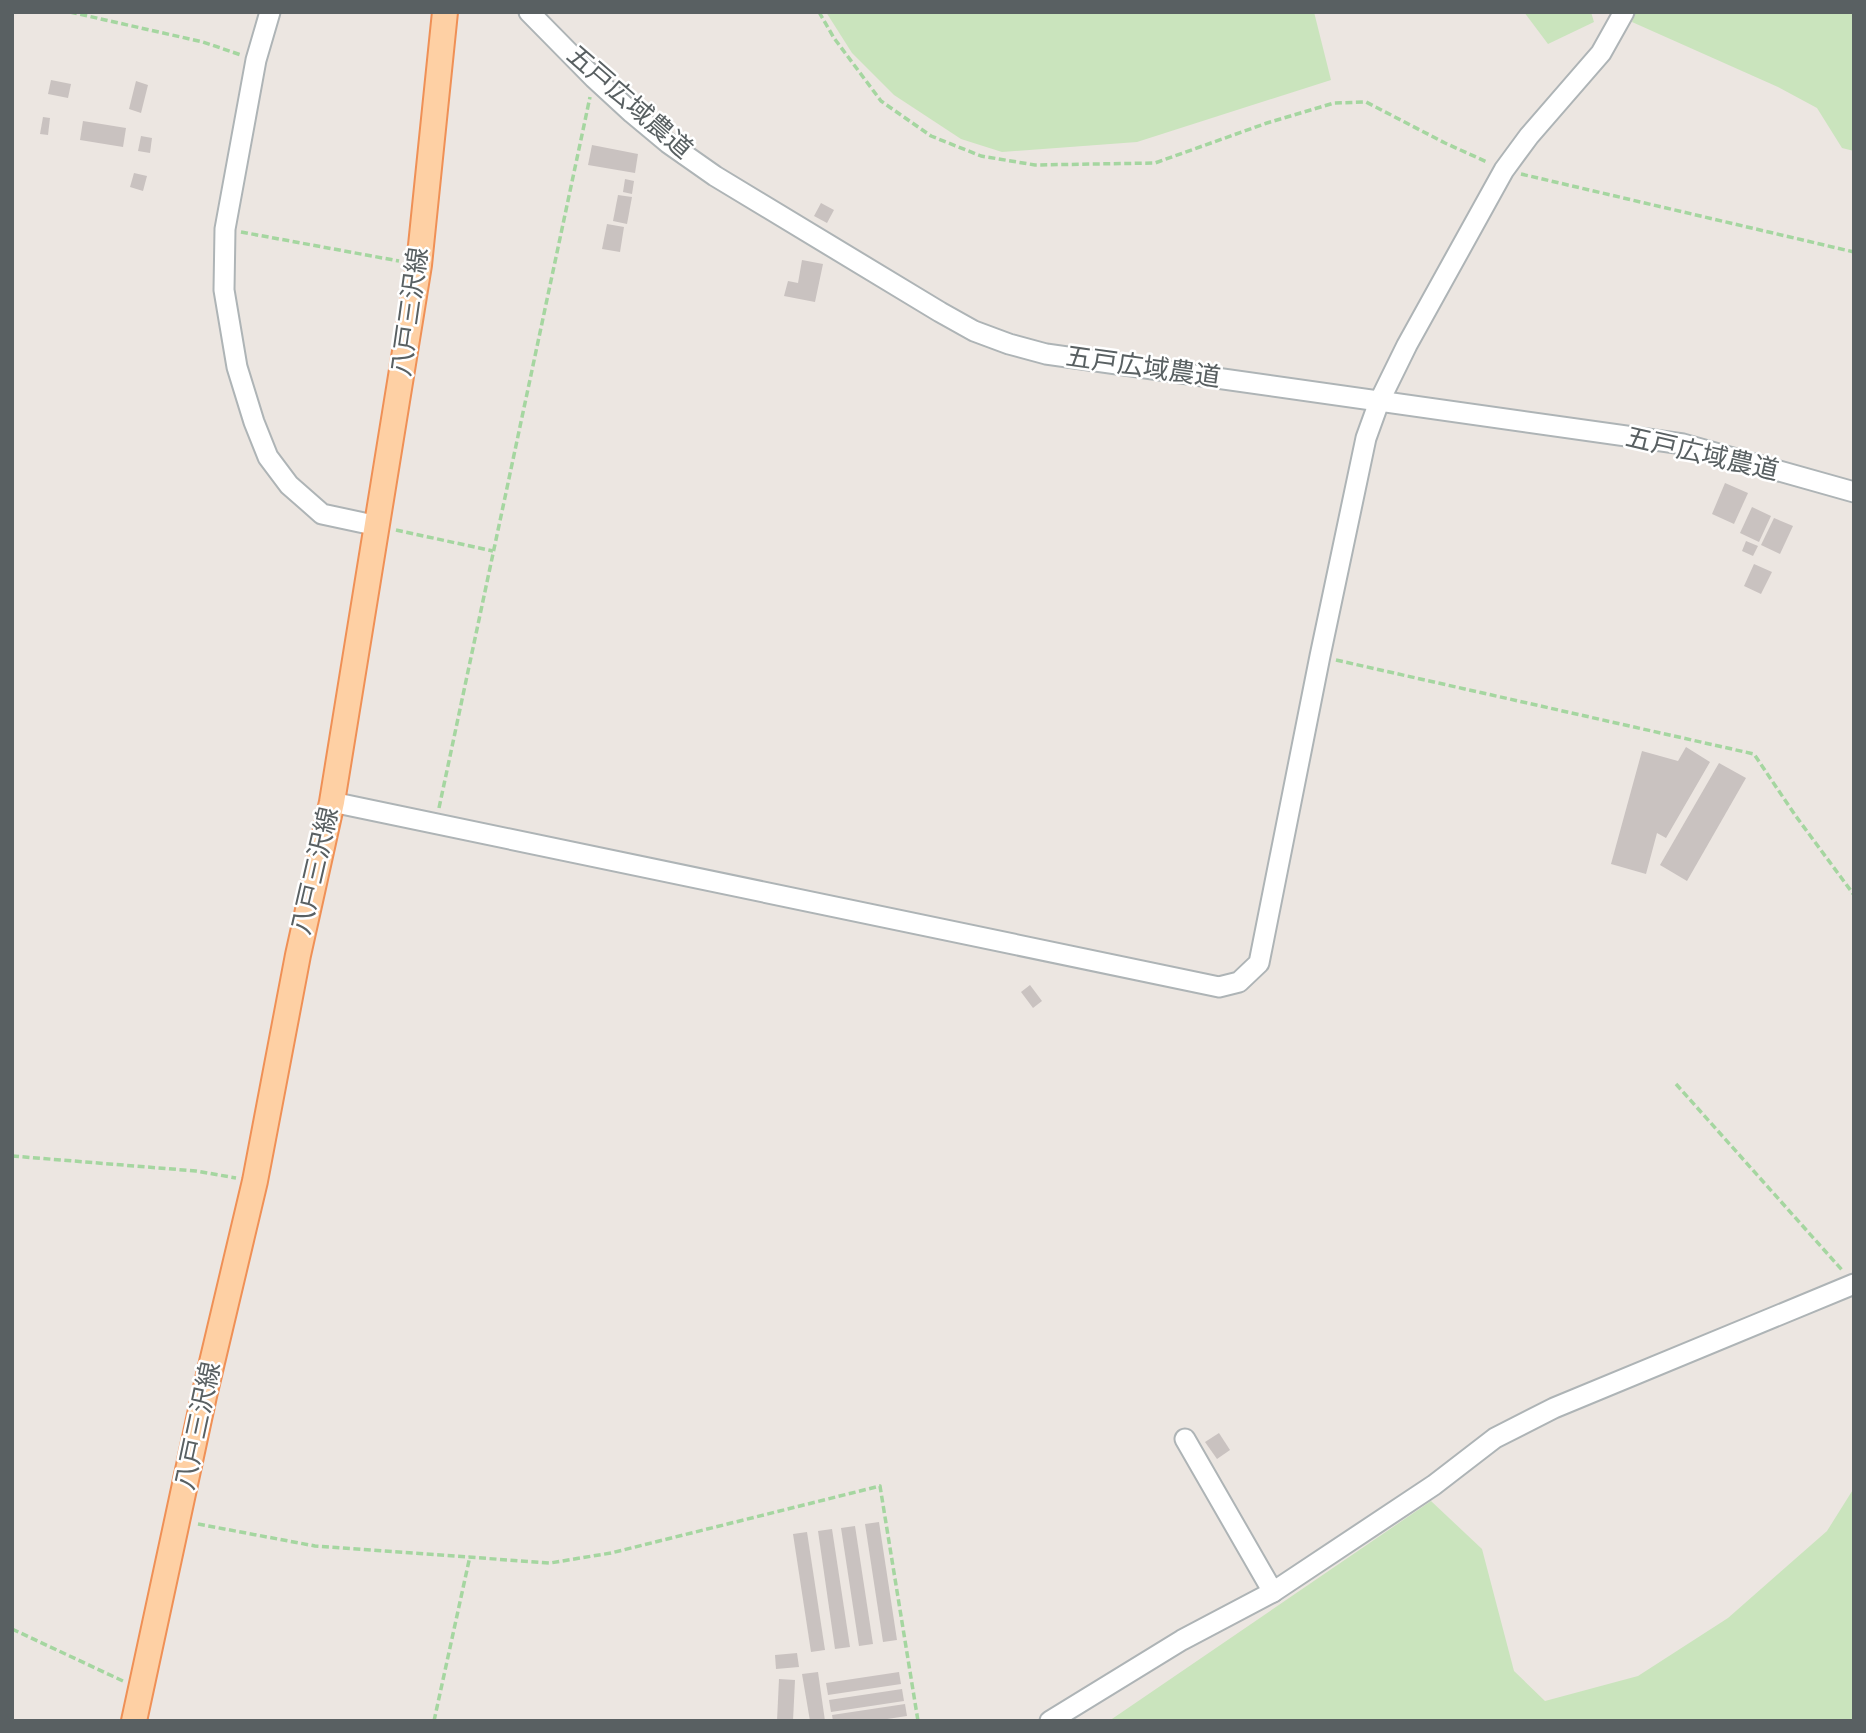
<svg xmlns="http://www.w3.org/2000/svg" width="1866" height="1733" font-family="'Sofia Sans Condensed','Noto Sans JP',sans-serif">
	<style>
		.green { fill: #cae4bd }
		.building { fill: #c9c2c0 }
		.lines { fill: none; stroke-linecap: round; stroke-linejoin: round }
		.minor-casing { stroke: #aeb4b6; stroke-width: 23 }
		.major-casing { stroke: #ef9056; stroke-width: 28 }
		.path { stroke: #a5d6a0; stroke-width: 3.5; stroke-dasharray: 7 3.5; stroke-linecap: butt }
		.minor { stroke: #fff; stroke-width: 19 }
		.major { stroke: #fed0a4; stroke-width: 24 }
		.labels { text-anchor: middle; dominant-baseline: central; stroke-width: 5; stroke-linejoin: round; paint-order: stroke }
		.street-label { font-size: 26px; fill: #596062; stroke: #fff }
	</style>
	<rect width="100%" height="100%" fill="#ece6e1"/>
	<g class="green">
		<polygon points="826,12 1314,12 1331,80 1137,142 1002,152 961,139 894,95 852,53"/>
		<polygon points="1524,12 1591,12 1594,22 1548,44"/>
		<polygon points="1636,12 1854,12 1854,151 1842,148 1817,108 1778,87 1632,22"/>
		<polygon points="1854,1488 1854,1721 1109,1721 1431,1501 1482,1549 1514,1671 1545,1701 1638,1676 1728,1618 1827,1531"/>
	</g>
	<g class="building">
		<polygon points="51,80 71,84 68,98 48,94"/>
		<polygon points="136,81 148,85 141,113 129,109"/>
		<polygon points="43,117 50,118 48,135 40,134"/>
		<polygon points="83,121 126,128 123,147 80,140"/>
		<polygon points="141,136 152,138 150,153 138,151"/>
		<polygon points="592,145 638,154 635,173 588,165"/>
		<polygon points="134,173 147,176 143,191 130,187"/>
		<polygon points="625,179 634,181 632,194 623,192"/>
		<polygon points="618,195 632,197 627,224 613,221"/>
		<polygon points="821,203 834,210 827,223 814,216"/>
		<polygon points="607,224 624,227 620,252 602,249"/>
		<polygon points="802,260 823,264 815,302 784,296 788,281 798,283"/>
		<polygon points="1725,483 1748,493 1734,524 1712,514"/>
		<polygon points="1752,507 1771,516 1759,542 1740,533"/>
		<polygon points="1774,518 1793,526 1780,554 1761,545"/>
		<polygon points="1746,541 1758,546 1753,556 1742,551"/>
		<polygon points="1754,564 1772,572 1761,594 1744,586"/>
		<polygon points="1686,747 1710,762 1666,838 1657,833 1646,874 1611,864 1642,751 1678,761"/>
		<polygon points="1719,763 1746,778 1687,881 1660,865"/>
		<polygon points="1030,985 1042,1001 1033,1008 1021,992"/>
		<polygon points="1219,1433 1230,1450 1217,1459 1205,1442"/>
		<polygon points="879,1522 897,1640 883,1642 865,1524"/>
		<polygon points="855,1526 873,1644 859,1646 841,1528"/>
		<polygon points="832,1529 850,1647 835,1649 818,1531"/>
		<polygon points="807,1532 825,1650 811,1652 793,1534"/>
		<polygon points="797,1653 799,1667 776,1669 775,1655"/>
		<polygon points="818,1672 825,1721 810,1721 802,1674"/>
		<polygon points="899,1672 901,1684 828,1695 826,1683"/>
		<polygon points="779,1679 795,1680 793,1721 777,1721"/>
		<polygon points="902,1689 904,1701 831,1712 829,1700"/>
		<polygon points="905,1704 907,1716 874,1721 833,1721 832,1715"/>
	</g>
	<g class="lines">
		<g class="minor-casing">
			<g id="minor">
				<polyline points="270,12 256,60 225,229 224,290 237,367 254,422 268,457 289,485 322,514 378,526"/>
				<polyline points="529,12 594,78 632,113 668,143 715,176 940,312 974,331 1009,344 1046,354 1683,444 1854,492"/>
				<polyline points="332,802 1219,987 1239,982 1259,963 1320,656 1366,438 1379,402 1407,345 1504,170 1529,136 1601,53 1624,12"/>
				<polyline points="1185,1439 1273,1592"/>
				<polyline points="1050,1721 1182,1640 1273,1592 1434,1485 1495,1438 1554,1408 1854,1284"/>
			</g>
		</g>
		<g class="major-casing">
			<polyline id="major" points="134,1721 204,1396 255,1181 298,955 332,802 419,265 445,12"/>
		</g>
		<g class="path">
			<polyline points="70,12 203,42 241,55"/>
			<polyline points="819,12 834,38 881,101 931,136 981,156 1035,165 1155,163 1267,123 1334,103 1366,102 1445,143 1487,162"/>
			<polyline points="1521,174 1854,252"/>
			<polyline points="241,232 399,261"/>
			<polyline points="396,530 493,551"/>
			<polyline points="1336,660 1754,754 1795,815 1854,895"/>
			<polyline points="439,808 590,97"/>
			<polyline points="1676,1084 1842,1270"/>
			<polyline points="12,1156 196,1171 236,1178"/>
			<polyline points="198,1524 315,1546 550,1563 611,1553 880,1486 918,1721"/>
			<polyline points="12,1629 123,1681"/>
			<polyline points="434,1721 470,1556"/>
		</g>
		<use href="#minor" class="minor"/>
		<use href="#major" class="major"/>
	</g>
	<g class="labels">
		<g class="street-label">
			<text transform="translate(629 103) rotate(41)">五戸広域農道</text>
			<text transform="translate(411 312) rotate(-82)">八戸三沢線</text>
			<text transform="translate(1143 368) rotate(8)">五戸広域農道</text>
			<text transform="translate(1702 455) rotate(13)">五戸広域農道</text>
			<text transform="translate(316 871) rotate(-77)">八戸三沢線</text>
			<text transform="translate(199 1426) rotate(-78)">八戸三沢線</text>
		</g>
	</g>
	<rect width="1866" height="1733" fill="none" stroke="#596062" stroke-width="28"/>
</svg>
